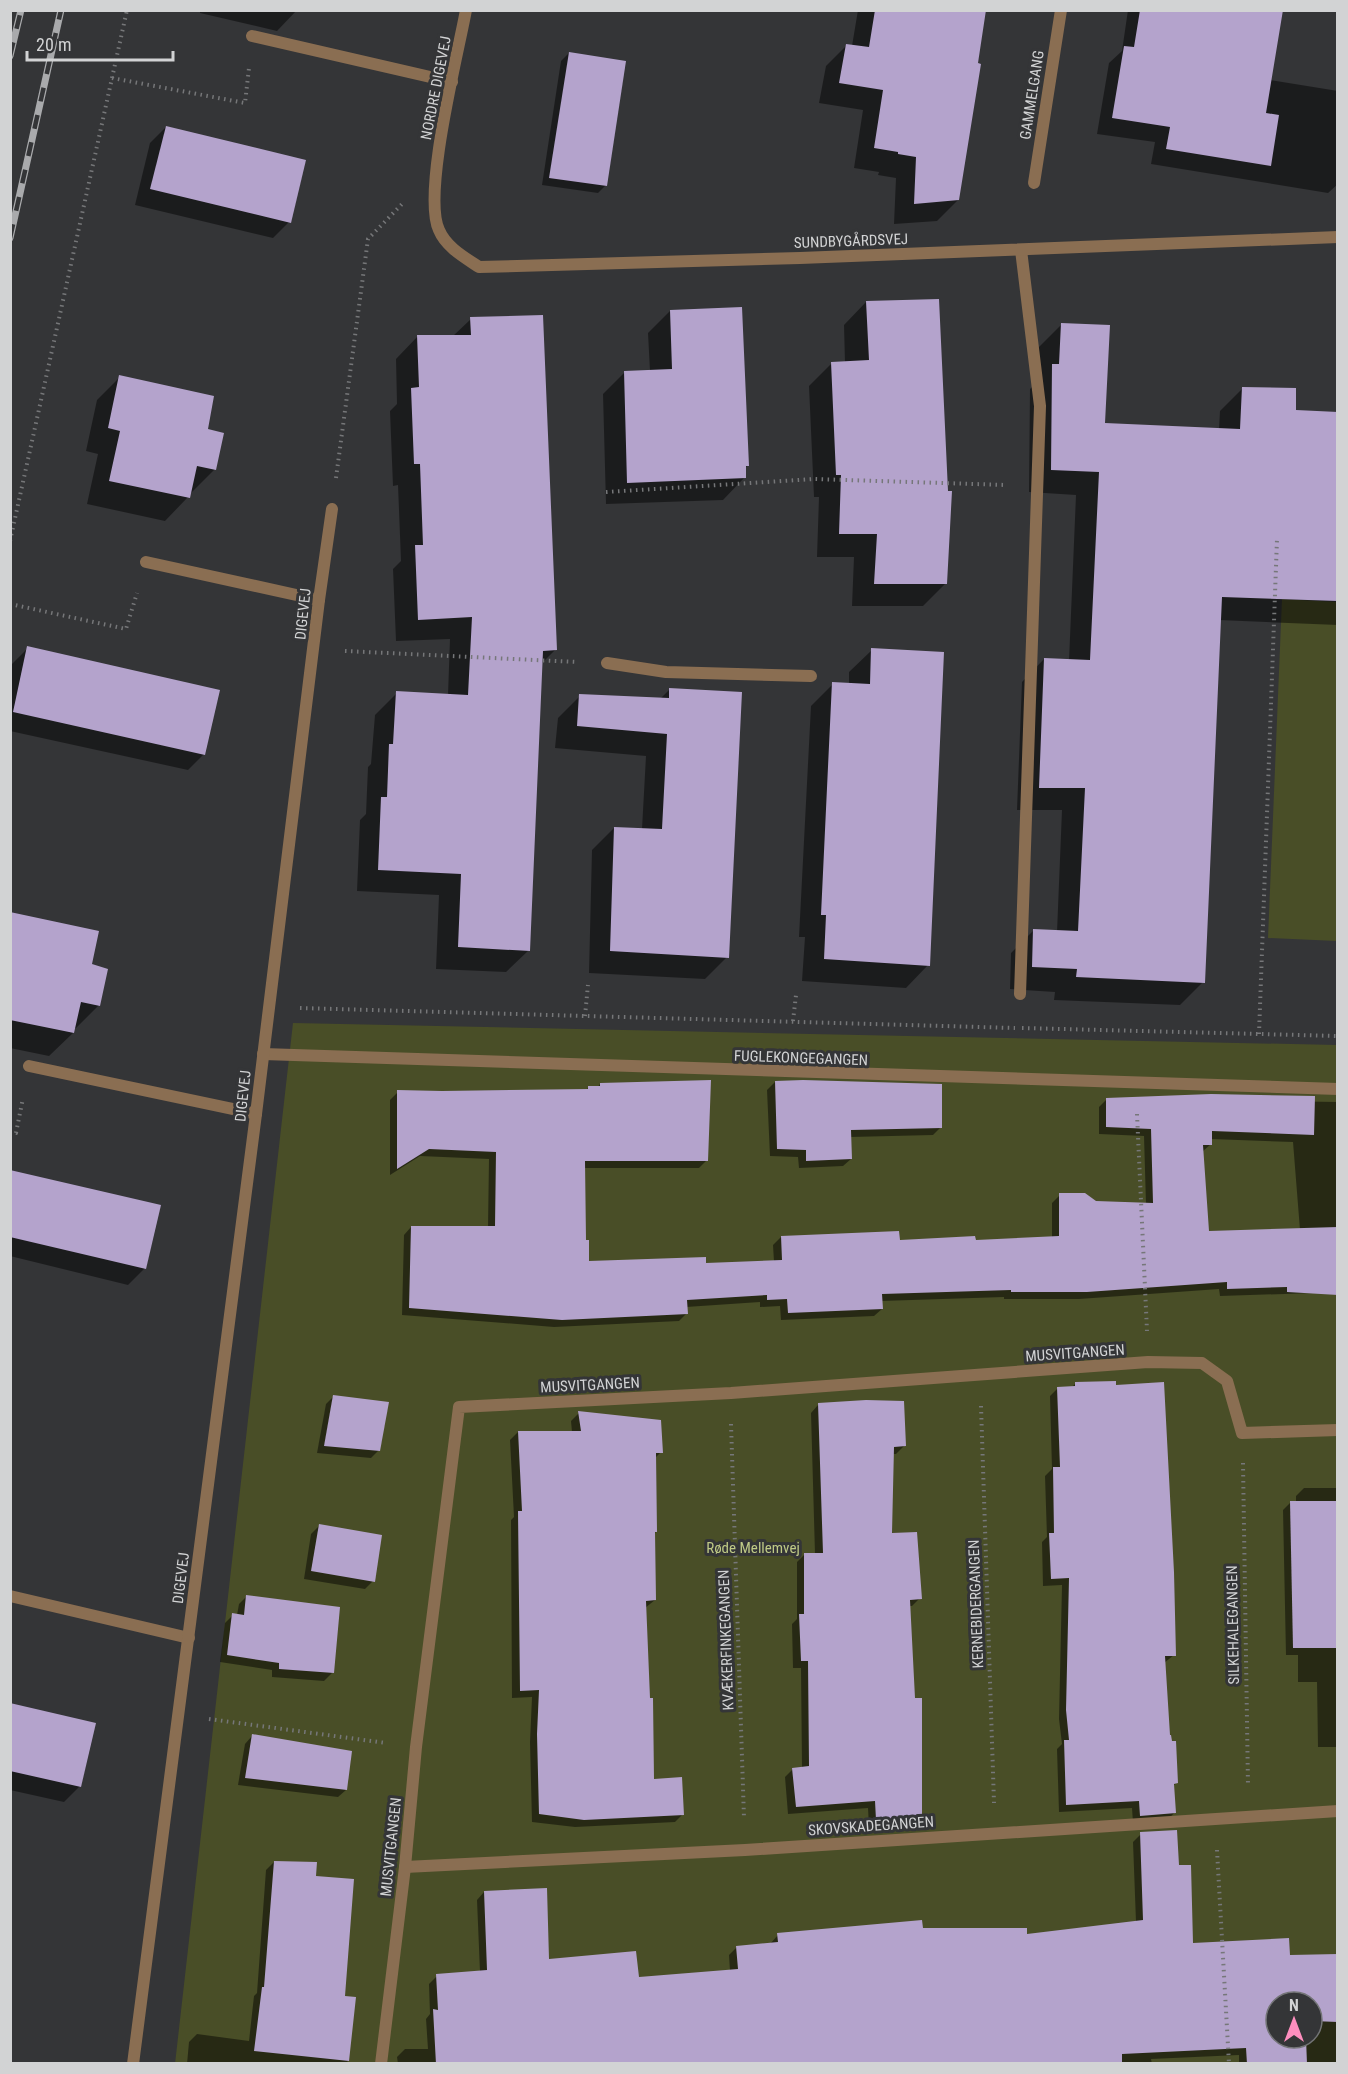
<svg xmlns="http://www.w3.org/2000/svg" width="1348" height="2074" font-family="'Roboto Condensed',sans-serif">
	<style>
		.green { fill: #494e27; fill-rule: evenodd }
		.shadow { fill: #0007; fill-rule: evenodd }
		.building { fill: #b4a3cc }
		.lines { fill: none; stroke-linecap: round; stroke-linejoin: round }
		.path { stroke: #767779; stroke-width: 4; stroke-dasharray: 1.5 4.5; stroke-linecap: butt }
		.lane { stroke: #8a6e52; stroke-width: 12 }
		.street { stroke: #8a6e52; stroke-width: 12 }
		.rail-casing { stroke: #a9aaac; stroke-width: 7 }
		.rail { stroke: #343537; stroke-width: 4.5; stroke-dasharray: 14; stroke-linecap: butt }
		.labels { text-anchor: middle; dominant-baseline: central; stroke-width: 6; stroke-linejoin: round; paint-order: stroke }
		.street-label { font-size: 15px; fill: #d2d3d4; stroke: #343537 }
		.park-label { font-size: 15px; fill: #bfca86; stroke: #343537 }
	</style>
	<rect width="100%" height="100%" fill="#343537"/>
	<g class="green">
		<polygon points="1282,599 1337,602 1337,941 1268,938"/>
		<path d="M293,1023L1337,1045V2063L175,2064ZM1276,2002H1312V2038H1276Z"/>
	</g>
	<g class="shadow">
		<polygon points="200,10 297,10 277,31 200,13"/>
		<polygon points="858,10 985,10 958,200 937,221 894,224 896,178 878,175 879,172 854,168 863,110 819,103 826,66 847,45 852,46"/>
		<polygon points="1128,10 1281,10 1270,80 1338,91 1338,184 1328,193 1151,164 1155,142 1097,134 1109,63 1122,51"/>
		<polygon points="569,53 606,185 598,193 542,185 561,61"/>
		<polygon points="166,127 289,222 273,238 135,205 150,143"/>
		<polygon points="866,302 946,583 923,606 852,606 854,557 817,557 819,497 814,497 809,386 832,363 845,363 844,325"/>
		<polygon points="670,311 747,466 744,469 744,478 723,500 606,504 603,394 625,372 650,371 648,333"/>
		<polygon points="471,319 555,650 541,664 529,950 506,972 436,969 439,895 357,891 360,820 366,814 368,767 371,764 375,715 397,693 448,695 450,639 396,641 393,569 401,561 398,485 393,486 390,411 397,404 396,359 418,336 453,336"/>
		<polygon points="1062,324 1104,424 1219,429 1220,411 1243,388 1295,411 1338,413 1338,625 1219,620 1203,982 1180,1005 1054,1000 1055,992 1010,989 1011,953 1034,930 1057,932 1062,810 1017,810 1022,682 1044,659 1069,661 1076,495 1029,492 1030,389 1037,382 1039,347"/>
		<polygon points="120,377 206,430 214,470 191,493 189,493 188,497 165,521 87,504 98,454 86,451 97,400"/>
		<polygon points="28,648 204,754 188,770 10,731 10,670 12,664"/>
		<polygon points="872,650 928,965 906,988 802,981 805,937 799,937 811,706 833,684 849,684 849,672"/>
		<polygon points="670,689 727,957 705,979 589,973 592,850 614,828 642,829 646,756 555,748 558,718 580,696 660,699"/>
		<polygon points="10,914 90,966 99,1005 76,1028 74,1028 73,1033 49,1056 10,1048"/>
		<polygon points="775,1082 941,1127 933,1135 850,1137 851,1159 843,1166 799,1168 798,1157 770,1156 767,1090"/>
		<path d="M600,1084L707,1160L699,1168H583L585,1242L587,1263L704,1264L774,1262L773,1245L781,1237L898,1242L974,1241L1052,1238V1203L1060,1195L1095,1203L1146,1204L1144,1136L1099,1134V1107L1107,1099L1338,1102V1272L1313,1293L1220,1296L1219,1289L1079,1299H1004V1297L881,1301L882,1309L874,1316L781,1320L780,1306L760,1307V1302L686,1307L687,1313L679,1321L554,1327L402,1315L404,1235L411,1227H488L489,1159L420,1156L390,1175V1100L398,1092L586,1090L588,1088H597ZM1211,1139L1293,1142L1300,1230L1207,1232L1202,1152L1211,1144Z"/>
		<polygon points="10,1171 159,1206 144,1269 128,1285 10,1256"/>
		<polygon points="1075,1384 1174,1655 1164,1663 1168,1737 1177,1782 1173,1786 1174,1813 1167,1821 1133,1823 1132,1808 1059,1812 1057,1749 1062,1744 1059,1719 1062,1585 1043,1586 1042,1542 1047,1537 1045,1476 1052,1469 1050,1396 1057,1389 1071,1388"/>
		<polygon points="334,1396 379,1450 371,1458 317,1453 326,1404"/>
		<polygon points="818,1405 904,1446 896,1454 892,1454 891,1535 920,1598 912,1606 909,1606 921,1816 913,1824 869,1827 868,1808 788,1814 785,1777 793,1769 802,1768 801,1668 793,1668 792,1624 797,1619 797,1562 805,1554 815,1554 811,1413"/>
		<polygon points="579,1413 661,1452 655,1458 656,1532 653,1534 655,1600 645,1608 653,1780 683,1814 675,1822 575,1827 532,1822 530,1742 532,1697 512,1698 511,1520 514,1517 510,1440 518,1432 572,1432 571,1421"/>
		<polygon points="1304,1488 1338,1488 1338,1747 1318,1747 1317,1682 1298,1682 1298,1655 1286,1655 1283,1510 1291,1502 1296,1502 1296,1496"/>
		<polygon points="319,1526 373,1581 365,1589 304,1579 311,1534"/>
		<polygon points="247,1596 332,1673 324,1681 272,1677 272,1670 220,1662 225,1623 233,1615 237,1615 239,1604"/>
		<polygon points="10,1705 80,1786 64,1802 10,1790"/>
		<polygon points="252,1736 346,1790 338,1797 238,1785 245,1744"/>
		<path d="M1141,1834L1178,1866L1192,1944L1288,1957L1338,1955V2064H1239V2055L1151,2059L1152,2064H398L397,2057L405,2049H428L426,2019L430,2014L429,1984L437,1976L480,1972L477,1900L484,1892L548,1961L638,1979L730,1971L729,1955L737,1947L770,1944L778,1935L921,1930L1026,1936L1136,1922L1133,1842ZM1276,2002H1312V2038H1276Z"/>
		<polygon points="274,1862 315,1878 344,1997 348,2061 345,2064 187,2064 189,2042 197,2034 249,2041 254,1996 257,1993 266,1870"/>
	</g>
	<g class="building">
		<polygon points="875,10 986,10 978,63 981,64 959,200 914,204 916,157 898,154 898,152 874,148 883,90 839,83 846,44 869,47"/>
		<polygon points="1140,10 1283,10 1266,113 1279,115 1271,166 1166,149 1170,127 1112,118 1124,46 1134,47"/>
		<polygon points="569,52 626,61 607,186 549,178"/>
		<polygon points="166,126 306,160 291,223 150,189"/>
		<polygon points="939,299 948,491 952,491 947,584 874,584 877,534 839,534 841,475 836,475 831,362 869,360 866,301"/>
		<polygon points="742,307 749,466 746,466 746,478 627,483 624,371 672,369 670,310"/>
		<polygon points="543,315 557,650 543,651 530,951 458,947 461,874 378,870 381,797 387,797 389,744 393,744 396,691 468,695 472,617 418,620 415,545 423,545 420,464 414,464 411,388 419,387 417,335 471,335 470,317"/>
		<polygon points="1061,323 1110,325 1105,423 1240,429 1242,387 1296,388 1296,410 1338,412 1338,601 1222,597 1205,983 1076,977 1077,969 1032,967 1033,929 1078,931 1085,788 1039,788 1044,658 1090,660 1099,472 1051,470 1052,364 1059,364"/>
		<polygon points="119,375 214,396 208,429 224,433 216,470 197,466 190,498 109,481 120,431 108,428"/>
		<polygon points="27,646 220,690 205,755 13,712"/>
		<polygon points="871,648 944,652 930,966 824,959 826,915 821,915 832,682 870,684"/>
		<polygon points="669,688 742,692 729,958 610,951 614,827 662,829 667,734 577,726 579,694 669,698"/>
		<polygon points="10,912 99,931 92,964 108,969 100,1006 81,1002 74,1033 10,1020"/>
		<polygon points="711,1080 708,1161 585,1161 586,1240 589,1240 589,1261 706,1257 706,1263 782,1260 781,1236 899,1231 900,1240 975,1236 976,1240 1059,1236 1059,1193 1085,1193 1096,1201 1153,1203 1151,1129 1106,1127 1106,1098 1211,1094 1315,1096 1314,1135 1212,1131 1212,1145 1203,1145 1209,1231 1338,1227 1338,1295 1287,1292 1287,1287 1227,1289 1227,1282 1087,1292 1011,1292 1011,1290 882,1294 883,1309 788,1313 787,1299 767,1300 767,1295 687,1300 688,1314 562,1320 409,1308 411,1226 495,1226 496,1152 429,1149 397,1169 397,1090 442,1091 588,1089 588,1086 600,1086 600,1083"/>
		<polygon points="803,1080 942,1084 942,1128 851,1130 852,1159 806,1161 806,1150 777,1149 775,1081"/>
		<polygon points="10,1170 161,1205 146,1269 10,1237"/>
		<polygon points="1116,1381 1116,1385 1164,1382 1174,1572 1176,1656 1165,1656 1170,1735 1171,1735 1172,1741 1176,1741 1178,1783 1174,1784 1176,1813 1140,1816 1139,1801 1066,1805 1064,1740 1069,1740 1066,1710 1069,1578 1051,1579 1049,1533 1054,1533 1053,1467 1060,1467 1057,1387 1075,1386 1075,1382"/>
		<polygon points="333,1395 389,1402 380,1451 324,1446"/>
		<polygon points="866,1400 904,1401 906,1446 894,1447 892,1533 917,1532 922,1599 910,1600 915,1698 922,1698 922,1817 876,1820 875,1801 796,1807 792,1768 809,1766 808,1661 801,1661 799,1614 804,1614 804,1553 823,1553 818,1403"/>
		<polygon points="578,1411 661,1420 663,1453 656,1453 657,1532 655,1532 656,1600 646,1601 650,1698 653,1698 654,1779 682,1777 684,1815 584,1820 539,1814 537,1734 539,1690 520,1691 518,1511 522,1511 518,1431 581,1431"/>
		<polygon points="1290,1501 1338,1501 1338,1648 1293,1648"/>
		<polygon points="319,1524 382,1535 375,1582 311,1571"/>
		<polygon points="246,1595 340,1607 334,1673 279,1669 279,1663 227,1655 232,1613 244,1615"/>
		<polygon points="10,1703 96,1723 81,1787 10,1771"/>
		<polygon points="252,1734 352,1751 347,1790 245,1778"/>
		<polygon points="1177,1830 1179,1865 1191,1865 1193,1943 1289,1938 1290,1955 1338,1954 1338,2022 1312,2021 1312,2002 1276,2002 1276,2038 1306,2038 1307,2064 1247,2064 1246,2048 1122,2054 1122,2064 436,2064 433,2009 438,2010 436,1974 487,1970 484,1891 547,1888 549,1959 636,1951 639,1977 738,1969 736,1946 778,1942 777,1933 922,1920 923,1928 1027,1928 1027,1934 1143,1920 1140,1832"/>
		<polygon points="274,1861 317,1862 316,1876 354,1879 345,1996 356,1997 349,2061 254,2051 262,1987 264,1987"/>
	</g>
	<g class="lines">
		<g class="path">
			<polyline points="112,78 245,103 249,68"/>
			<polyline points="336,478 368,239 402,204"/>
			<polyline points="606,492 814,479 1006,485"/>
			<polyline points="10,541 127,10"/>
			<polyline points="10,604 126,629 137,593"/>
			<polyline points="345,651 577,662"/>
			<polyline points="300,1008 1015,1028"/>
			<polyline points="585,1016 588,985"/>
			<polyline points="793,1021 796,995"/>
			<polyline points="1022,1028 1338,1036"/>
			<polyline points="1259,1034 1277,539"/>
			<polyline points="1137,1114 1147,1331"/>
			<polyline points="10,1132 16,1133 23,1098"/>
			<polyline points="981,1406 994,1803"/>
			<polyline points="731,1424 744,1818"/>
			<polyline points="1243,1463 1248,1786"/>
			<polyline points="209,1719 386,1743"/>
			<polyline points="1217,1850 1229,2064"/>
		</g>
		<g class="lane">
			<polyline points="252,36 452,82"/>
			<polyline points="146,562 319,600"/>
			<polyline points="607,663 666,672 811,676"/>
			<polyline points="1020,994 1040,406 1021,250"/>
			<polyline points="263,1054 1338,1089"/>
			<polyline points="29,1066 256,1114"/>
			<polyline points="10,1596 189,1638"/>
			<polyline points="405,1867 745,1850 1338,1811"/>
			<polyline points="381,2064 405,1867 416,1747 459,1407 731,1393 1148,1362 1202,1363 1227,1381 1242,1433 1338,1430"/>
		</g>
		<g class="street">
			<path d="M466,10C458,54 422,194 439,230C446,247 464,257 479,267L800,258L1338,237"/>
			<polyline points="1034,183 1061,10"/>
			<polyline points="133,2064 256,1114 319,600 332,509"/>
		</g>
		<g class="rail-casing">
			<g id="rail">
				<polyline points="10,56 21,10"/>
				<polyline points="10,238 61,10"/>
			</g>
		</g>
		<use href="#rail" class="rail"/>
	</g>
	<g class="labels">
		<g class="street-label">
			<text transform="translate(436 88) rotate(-79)">NORDRE DIGEVEJ</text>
			<text transform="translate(1032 95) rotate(-81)">GAMMELGANG</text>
			<text transform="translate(851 241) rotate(-2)">SUNDBYGÅRDSVEJ</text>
			<text transform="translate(303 614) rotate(-84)">DIGEVEJ</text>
			<text transform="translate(801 1058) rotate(2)">FUGLEKONGEGANGEN</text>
			<text transform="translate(243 1096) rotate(-84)">DIGEVEJ</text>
			<text transform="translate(1075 1353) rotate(-4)">MUSVITGANGEN</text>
			<text transform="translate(590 1385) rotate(-3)">MUSVITGANGEN</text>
			<text transform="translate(181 1578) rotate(-83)">DIGEVEJ</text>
			<text transform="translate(976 1604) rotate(-92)">KERNEBIDERGANGEN</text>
			<text transform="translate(1233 1625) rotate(-91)">SILKEHALEGANGEN</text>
			<text transform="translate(726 1640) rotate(-92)">KVÆKERFINKEGANGEN</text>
			<text transform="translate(871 1826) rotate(-4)">SKOVSKADEGANGEN</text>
			<text transform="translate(391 1847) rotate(-84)">MUSVITGANGEN</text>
		</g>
		<g class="park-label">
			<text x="753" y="1548">Røde Mellemvej</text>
		</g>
	</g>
	<rect width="1348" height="2074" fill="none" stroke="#d2d3d4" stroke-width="24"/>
	<g transform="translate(1294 2020)"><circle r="28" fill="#343537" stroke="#737476" stroke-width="1.5"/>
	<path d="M0-4.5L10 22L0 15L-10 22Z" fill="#fd8ebe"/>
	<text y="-9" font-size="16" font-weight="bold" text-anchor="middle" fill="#d2d3d4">N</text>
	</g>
	<path d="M27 51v9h146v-9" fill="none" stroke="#d2d3d4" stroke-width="3"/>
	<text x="36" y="51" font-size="18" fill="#d2d3d4" stroke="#343537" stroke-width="4.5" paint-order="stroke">20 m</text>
</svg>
